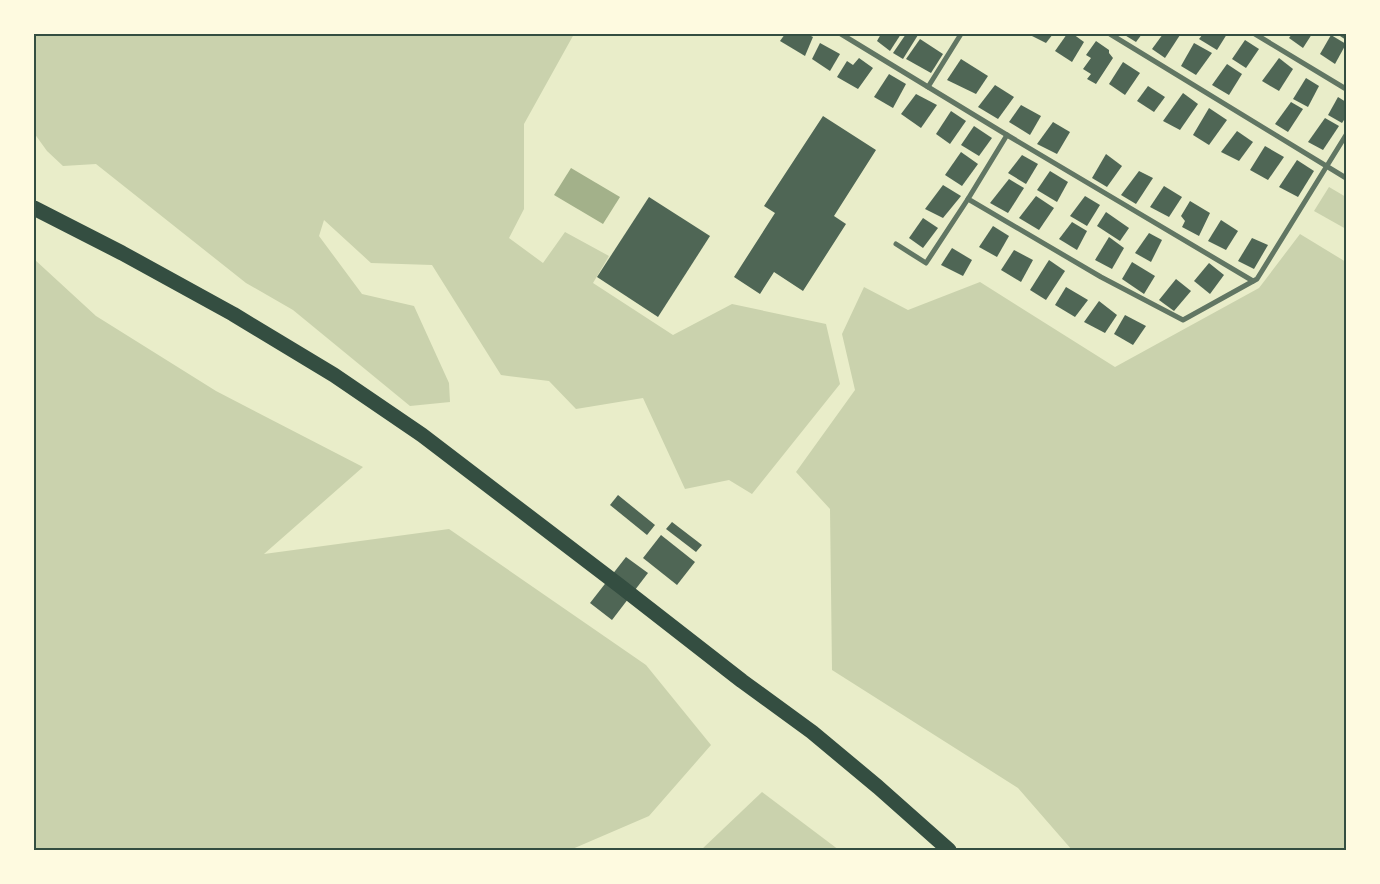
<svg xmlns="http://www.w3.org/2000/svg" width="1380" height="884" font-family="'Noto Sans',sans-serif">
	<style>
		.green { fill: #cad2ad }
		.water { fill: #a3b18a }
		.building { fill: #4f6655 }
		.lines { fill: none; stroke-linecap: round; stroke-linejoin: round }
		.minor { stroke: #617663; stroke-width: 5 }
		.motorway { stroke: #344e41; stroke-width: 15 }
		.neatline { fill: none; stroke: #344e41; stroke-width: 2 }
	</style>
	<rect width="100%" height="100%" fill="#e9edc9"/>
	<g class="green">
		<polygon points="34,34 574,34 524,124 524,209 509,238 543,263 565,232 609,256 593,283 673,335 732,304 826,324 840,384 752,494 729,480 685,489 643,398 576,409 549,381 501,375 432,265 371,263 324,220 319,236 362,294 414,306 449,383 450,402 410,406 293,310 246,283 96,164 63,166 47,151 34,133"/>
		<polygon points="1329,187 1346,197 1346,229 1314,211"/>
		<polygon points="1300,234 1346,262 1346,850 1072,850 1018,788 832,670 830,509 796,472 855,390 842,334 864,287 908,310 980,282 1115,367 1259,288"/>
		<polygon points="34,259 96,316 216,391 363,467 264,554 449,529 646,665 711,745 649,816 570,850 34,850"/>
		<polygon points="762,792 839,850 701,850"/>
	</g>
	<polygon class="water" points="571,168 620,197 603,224 554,195"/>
	<g class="building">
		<polygon points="785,34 807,34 813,37 805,56 780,41"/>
		<polygon points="881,34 901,34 890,51 877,41"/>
		<polygon points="906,34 918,35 903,59 893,53"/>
		<polygon points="1031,34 1053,34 1046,43 1030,35"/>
		<polygon points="1067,34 1073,34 1084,42 1072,62 1055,51"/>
		<polygon points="1123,34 1142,34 1136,42"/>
		<polygon points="1163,34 1177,34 1180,35 1165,58 1152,49"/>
		<polygon points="1203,34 1227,34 1217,50 1199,39"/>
		<polygon points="1292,34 1312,34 1303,48 1289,38"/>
		<polygon points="1337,34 1346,34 1346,40"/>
		<polygon points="1331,35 1346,44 1335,64 1320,54"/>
		<polygon points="920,39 943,54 931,73 906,59"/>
		<polygon points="1245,40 1259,49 1246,68 1232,59"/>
		<polygon points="1096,41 1109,50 1109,53 1113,58 1096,84 1087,79 1091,74 1083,69 1091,58 1086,55"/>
		<polygon points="820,43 840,54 830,71 812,59"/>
		<polygon points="1194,43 1212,53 1196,75 1181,66"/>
		<polygon points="859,58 873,68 858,89 837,77 847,61 853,65"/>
		<polygon points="1279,58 1293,69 1279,91 1262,81"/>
		<polygon points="961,59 988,76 976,94 947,80"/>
		<polygon points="1123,62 1140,73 1125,95 1109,84"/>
		<polygon points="1227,64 1242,74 1229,95 1212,85"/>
		<polygon points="889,74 906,84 893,108 874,97"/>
		<polygon points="1306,78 1319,86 1308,107 1293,99"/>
		<polygon points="995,85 1014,97 998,119 978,107"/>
		<polygon points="1148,86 1165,97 1154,112 1137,101"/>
		<polygon points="1183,93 1198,104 1180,130 1163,121"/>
		<polygon points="916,94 937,105 921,128 901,114"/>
		<polygon points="1338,97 1346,102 1346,117 1342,123 1328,115"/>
		<polygon points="1291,102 1303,109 1288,132 1275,124"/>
		<polygon points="1021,105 1041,116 1030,135 1009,122"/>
		<polygon points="1209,108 1227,120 1209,145 1193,135"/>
		<polygon points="951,111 966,121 950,144 936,134"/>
		<polygon points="823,116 876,150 834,216 846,224 803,291 774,272 760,294 734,277 775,213 764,206"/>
		<polygon points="1325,118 1339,126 1323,150 1308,142"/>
		<polygon points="1053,122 1070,132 1057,154 1037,144"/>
		<polygon points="974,126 992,138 979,156 961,145"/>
		<polygon points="1237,131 1253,142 1239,161 1221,152"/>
		<polygon points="1265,146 1284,157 1268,180 1250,170"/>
		<polygon points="961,152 978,164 962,186 945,175"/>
		<polygon points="1106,154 1122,166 1107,187 1092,178"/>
		<polygon points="1022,155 1038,164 1026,184 1008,173"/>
		<polygon points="1297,160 1314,171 1298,197 1279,187"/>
		<polygon points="1050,171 1068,182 1057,202 1037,190"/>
		<polygon points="1139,171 1153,178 1136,204 1121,195"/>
		<polygon points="1009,179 1024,188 1008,213 990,203"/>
		<polygon points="943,185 961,196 943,218 925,209"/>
		<polygon points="1164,186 1182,197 1169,217 1150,207"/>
		<polygon points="1036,196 1054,208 1039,230 1019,218"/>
		<polygon points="1085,196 1100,205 1087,226 1070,216"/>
		<polygon points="649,197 710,236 658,317 597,277"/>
		<polygon points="1190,201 1210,213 1199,236 1182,227 1185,221 1181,216"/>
		<polygon points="1106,212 1129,228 1120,241 1097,226"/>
		<polygon points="923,218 938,228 923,248 909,238"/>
		<polygon points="1221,220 1238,231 1226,250 1208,241"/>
		<polygon points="1072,222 1087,231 1077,250 1059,239"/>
		<polygon points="993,226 1009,236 997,257 979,247"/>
		<polygon points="1149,233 1162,240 1151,262 1135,253"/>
		<polygon points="1109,237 1124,248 1112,269 1095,260"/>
		<polygon points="1252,238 1268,245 1254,269 1238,261"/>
		<polygon points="952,248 972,260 963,276 941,265"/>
		<polygon points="1014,250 1033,260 1021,282 1001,270"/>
		<polygon points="1049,260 1065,271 1046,300 1030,290"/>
		<polygon points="1132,262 1155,276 1144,294 1122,279"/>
		<polygon points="1209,263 1224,275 1210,294 1194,281"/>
		<polygon points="1176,279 1191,291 1174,311 1159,300"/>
		<polygon points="1066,287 1088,300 1075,317 1055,305"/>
		<polygon points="1099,301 1117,315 1105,333 1084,322"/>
		<polygon points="1125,315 1146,326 1133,345 1114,334"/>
		<polygon points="618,495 655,525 647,535 610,505"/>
		<polygon points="672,522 702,545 696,552 666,529"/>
		<polygon points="661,535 695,562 677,585 643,558"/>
		<polygon points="626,557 648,573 612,620 590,603"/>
	</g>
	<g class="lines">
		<g class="minor">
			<polyline points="841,34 1007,135 1253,281"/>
			<polyline points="1110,34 1346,178"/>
			<polyline points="1255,34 1346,89"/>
			<polyline points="928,87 961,34"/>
			<polyline points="1007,135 968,199 1101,277 1183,320 1257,279 1346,135"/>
			<polyline points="896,244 926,263 968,199"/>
		</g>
		<polyline class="motorway" points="34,208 122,253 233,314 334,375 422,435 620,586 742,681 812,732 878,787 949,850"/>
	</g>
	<rect width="1380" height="884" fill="none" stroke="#fefae0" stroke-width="70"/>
	<rect x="35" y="35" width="1310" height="814" class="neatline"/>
</svg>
